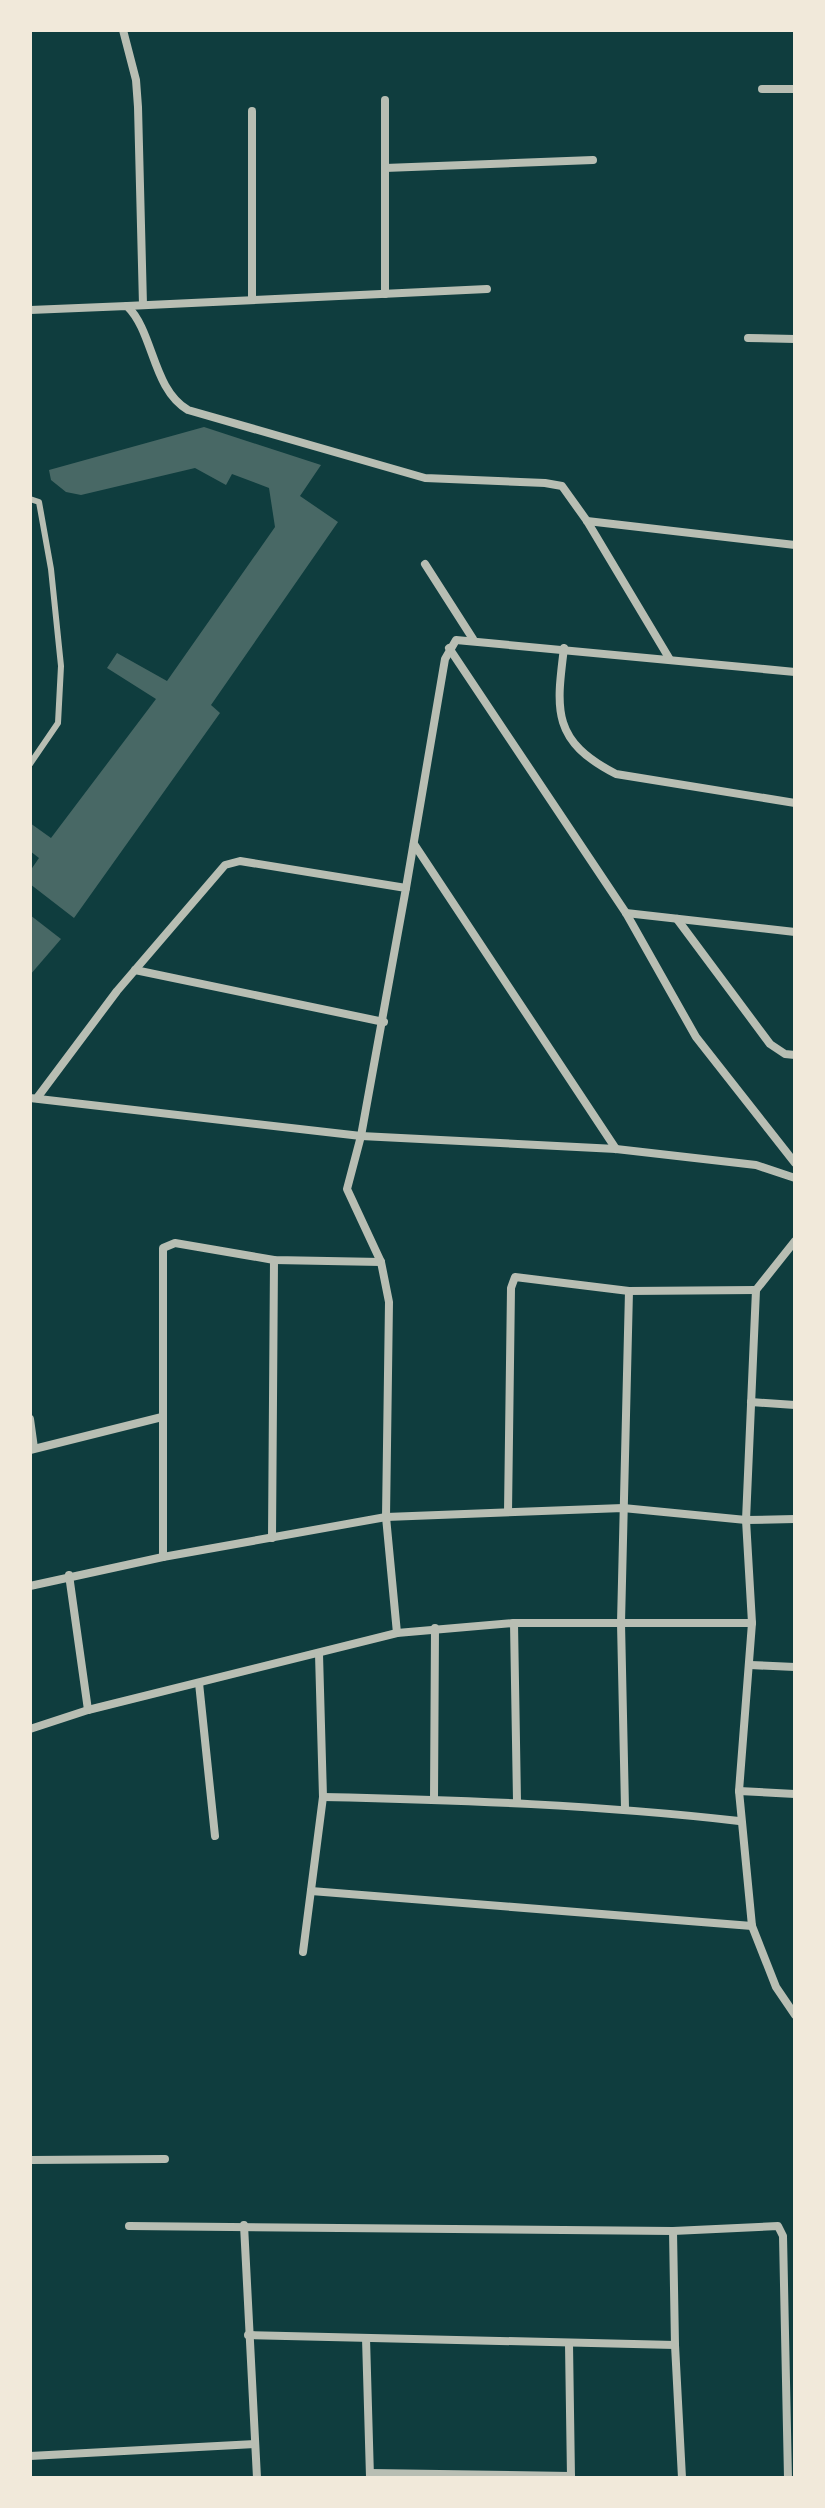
<svg xmlns="http://www.w3.org/2000/svg" width="825" height="2508" font-family="'Public Sans',sans-serif">
	<style>
		.building { fill: #486865 }
		.lines { fill: none; stroke-linecap: round; stroke-linejoin: round }
		.service { stroke: #b8beb3; stroke-width: 6 }
		.minor { stroke: #b8beb3; stroke-width: 8 }
	</style>
	<rect width="100%" height="100%" fill="#0f3d3e"/>
	<g class="building">
		<polygon points="204,427 321,465 300,496 338,522 211,705 220,713 74,918 30,884 30,871 39,858 30,851 30,823 51,838 156,699 107,668 117,653 167,681 275,527 269,488 232,474 226,485 195,468 81,495 66,492 51,480 49,470"/>
		<polygon points="30,915 61,939 30,975"/>
	</g>
	<g class="lines">
		<polyline class="service" points="30,499 39,502 51,569 61,666 58,723 30,764"/>
		<g class="minor">
			<polyline points="123,30 136,80 138,107 143,305"/>
			<polyline points="762,89 795,89"/>
			<polyline points="385,100 385,294"/>
			<polyline points="252,111 252,300"/>
			<polyline points="385,168 593,160"/>
			<polyline points="127,306 487,289"/>
			<path d="M30,310L127,306C154,332 152,389 188,410L425,478L545,483L562,486L587,521L669,658"/>
			<polyline points="748,338 795,339"/>
			<polyline points="587,521 795,545"/>
			<polyline points="425,564 473,639"/>
			<polyline points="449,648 626,913 696,1037 795,1163"/>
			<path d="M564,648C556,711 552,741 616,774L795,803"/>
			<polyline points="414,844 616,1149"/>
			<polyline points="406,888 445,659 456,640 795,672"/>
			<polyline points="626,913 795,932"/>
			<polyline points="677,919 770,1044 785,1054 795,1055"/>
			<polyline points="135,970 384,1022"/>
			<polyline points="30,1098 361,1136 616,1149 756,1165 795,1178"/>
			<polyline points="37,1098 117,991 225,865 240,861 406,888 361,1136 347,1189 381,1262 389,1302 386,1517 397,1633"/>
			<polyline points="795,1241 756,1290 746,1520 752,1623 739,1791 752,1926 776,1987 795,2015"/>
			<polyline points="751,1402 795,1405"/>
			<polyline points="30,1419 34,1448"/>
			<polyline points="30,1450 162,1417"/>
			<polyline points="508,1512 511,1288 515,1277 629,1291 756,1290"/>
			<polyline points="272,1538 274,1260"/>
			<polyline points="163,1557 163,1248 175,1243 274,1260 381,1262"/>
			<polyline points="69,1575 88,1710"/>
			<polyline points="30,1586 163,1557 386,1517 623,1508 746,1520 795,1519"/>
			<polyline points="514,1623 517,1801"/>
			<polyline points="750,1665 795,1667"/>
			<polyline points="199,1683 215,1836"/>
			<polyline points="30,1729 88,1710 397,1633 514,1623 752,1623"/>
			<polyline points="739,1791 795,1794"/>
			<path d="M323,1797C462,1800 600,1805 739,1821"/>
			<polyline points="434,1799 435,1628"/>
			<polyline points="625,1808 621,1623 629,1291"/>
			<polyline points="311,1891 752,1926"/>
			<polyline points="303,1952 323,1797 319,1654"/>
			<polyline points="30,2160 165,2159"/>
			<polyline points="244,2225 257,2478"/>
			<polyline points="129,2226 673,2231 778,2226 783,2236 788,2478"/>
			<polyline points="248,2335 675,2345 673,2231"/>
			<polyline points="366,2338 370,2477"/>
			<polyline points="569,2344 571,2478"/>
			<polyline points="675,2345 682,2478"/>
			<polyline points="30,2456 255,2444"/>
			<polyline points="370,2473 571,2476"/>
		</g>
	</g>
	<rect width="825" height="2508" fill="none" stroke="#f1e9da" stroke-width="64"/>
</svg>
